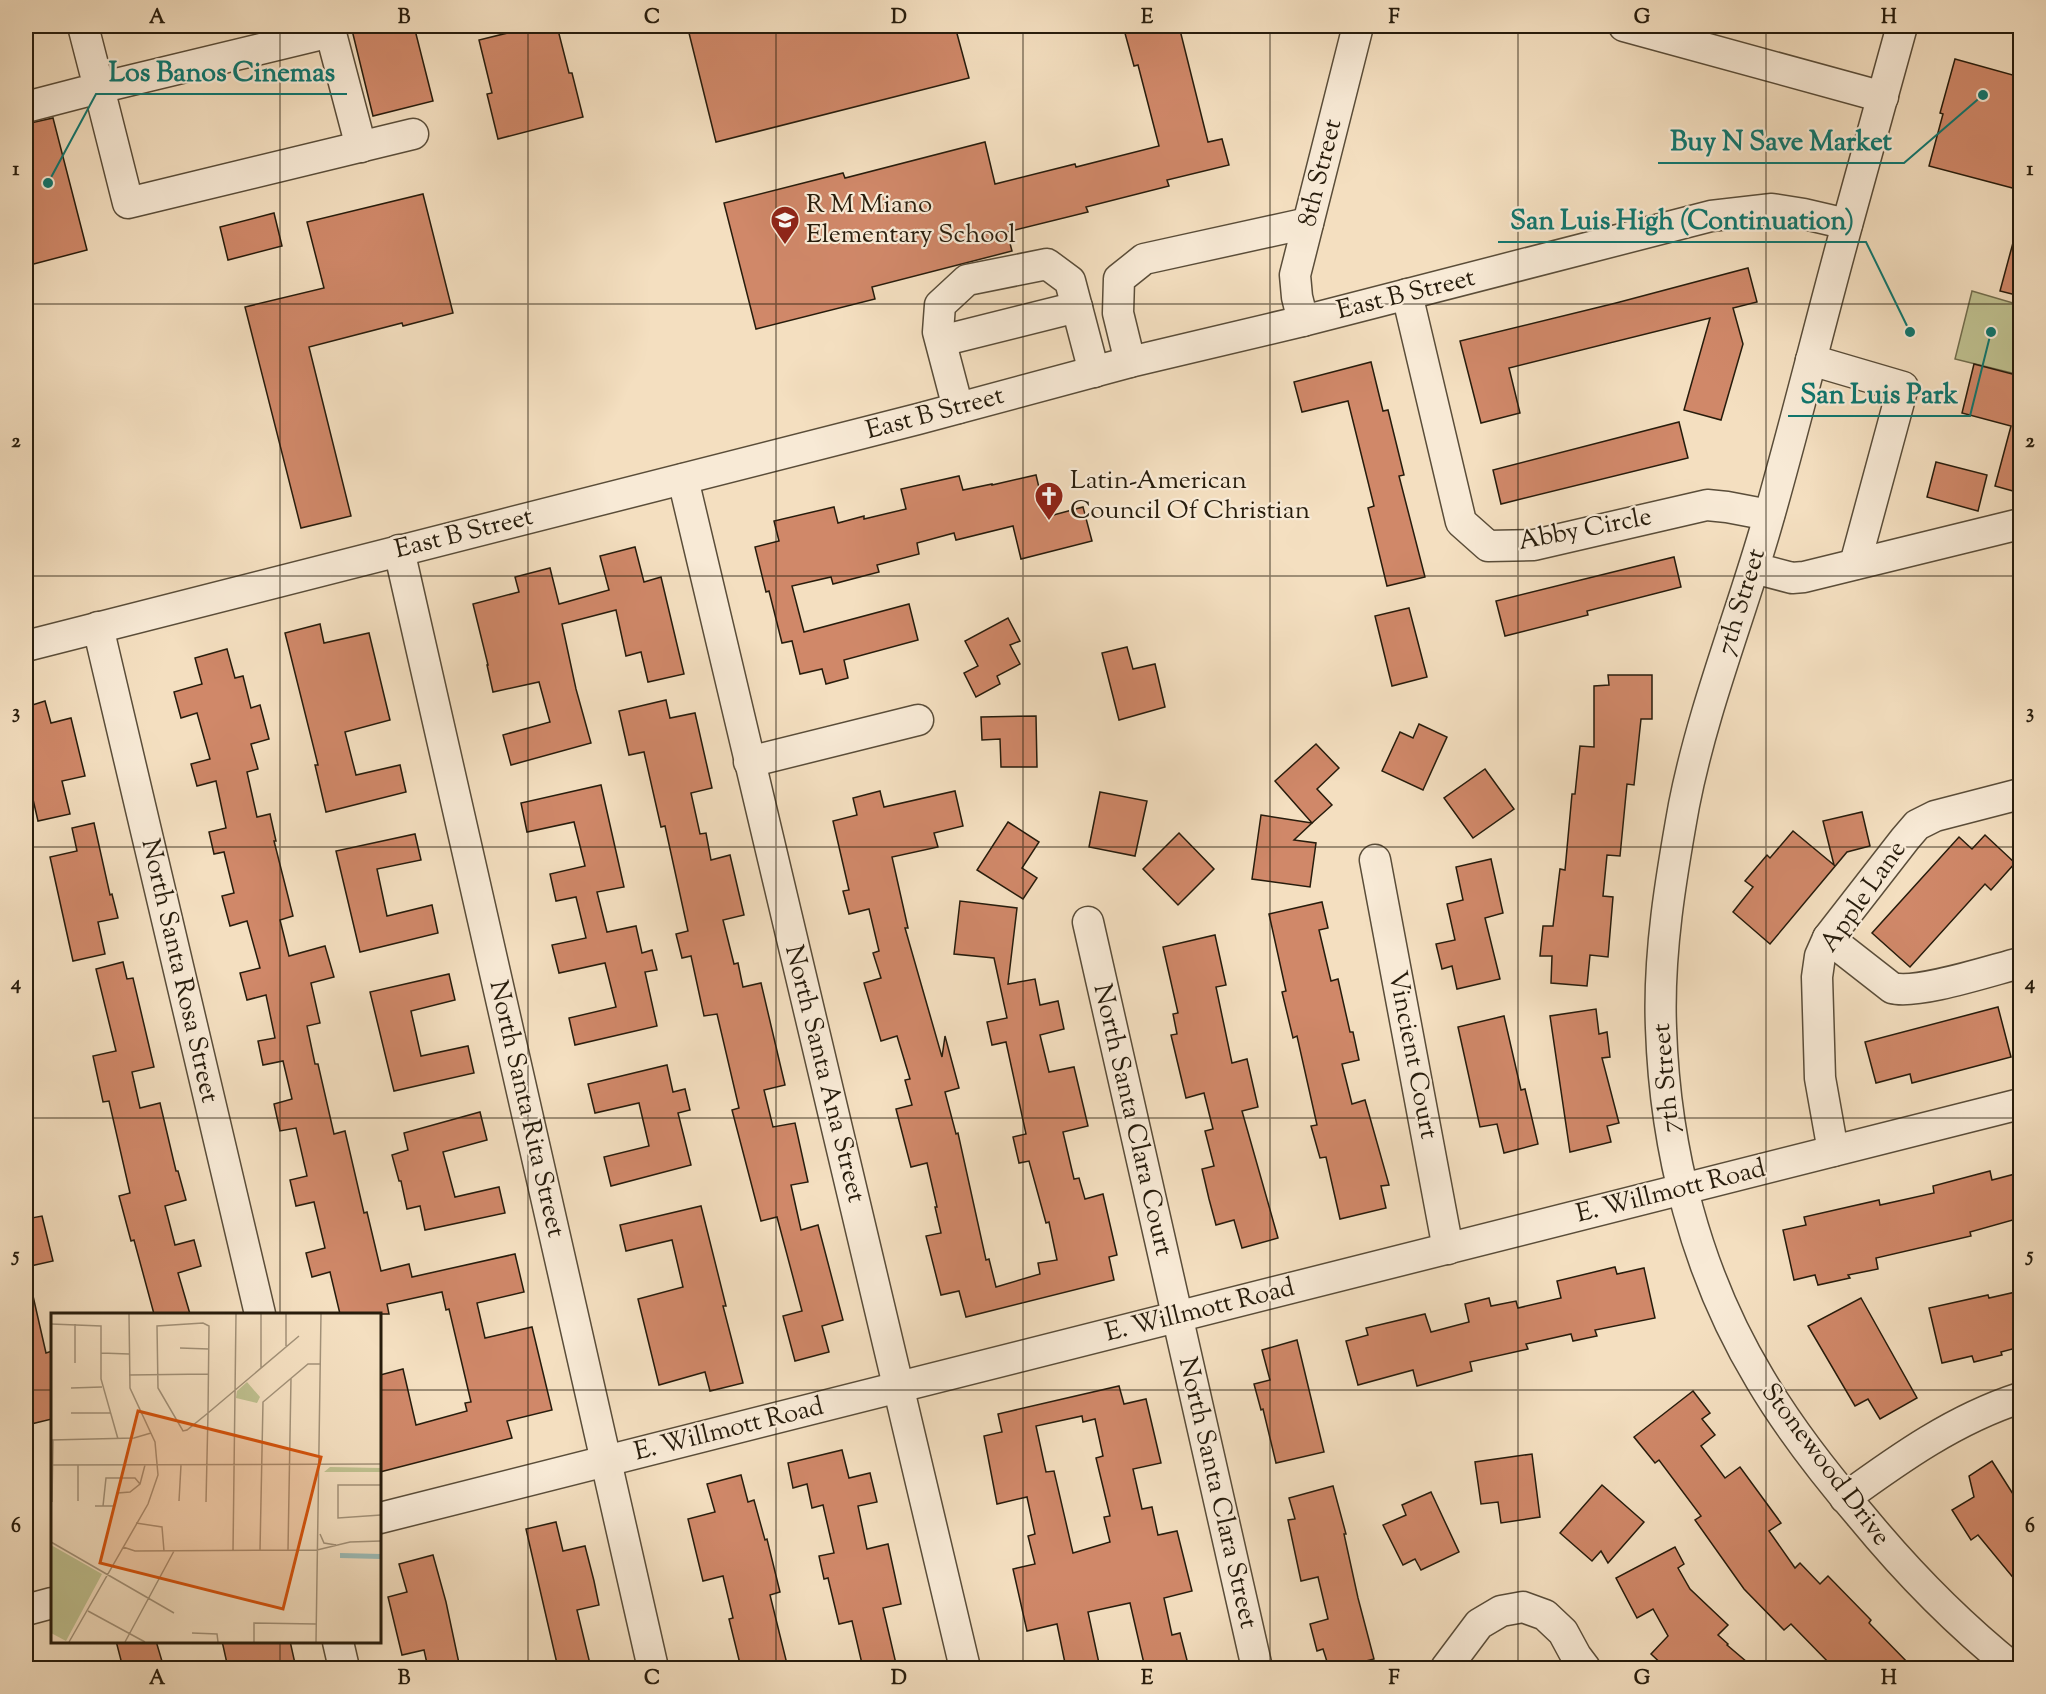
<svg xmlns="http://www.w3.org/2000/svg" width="2046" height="1694" font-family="'Sorts Mill Goudy',serif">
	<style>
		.green { fill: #bfc190; stroke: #736e4e; stroke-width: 1.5 }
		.building { fill: #d08869; stroke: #271c0c; stroke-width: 1.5; fill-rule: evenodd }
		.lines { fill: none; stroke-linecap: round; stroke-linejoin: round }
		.minor-casing { stroke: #5a4d39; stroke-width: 33 }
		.minor { stroke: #f8ead6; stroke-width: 30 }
		.grid { fill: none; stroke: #271c0c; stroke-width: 1.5; stroke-opacity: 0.55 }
		.labels { text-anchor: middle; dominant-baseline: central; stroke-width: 4.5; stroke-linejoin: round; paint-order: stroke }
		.street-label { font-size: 26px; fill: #271c0c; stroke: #f8ead6 }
		.poi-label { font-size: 26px; fill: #271c0c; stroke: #f8ead6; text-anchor: start }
		.inset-road { fill: none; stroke: #a29178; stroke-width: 1.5 }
		.view { fill: #d5530c; fill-opacity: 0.15; stroke: #d5530c; stroke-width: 3 }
		.inset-edge { fill: none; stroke: #271c0c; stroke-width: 3 }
		.leader { fill: none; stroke: #0f766e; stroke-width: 2 }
		.callout-dot { fill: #0f766e; stroke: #f8ead6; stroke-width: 2 }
		.callout-label { font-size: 27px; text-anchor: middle; font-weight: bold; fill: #0f766e; stroke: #f8ead6; stroke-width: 4.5; stroke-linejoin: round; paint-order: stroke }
		.neatline { fill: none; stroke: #271c0c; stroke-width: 2 }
		.grid-label { font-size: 20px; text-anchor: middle; font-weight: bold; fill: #271c0c }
	</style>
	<rect width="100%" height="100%" fill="#f4dfc0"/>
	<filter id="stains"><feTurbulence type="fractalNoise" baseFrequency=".00333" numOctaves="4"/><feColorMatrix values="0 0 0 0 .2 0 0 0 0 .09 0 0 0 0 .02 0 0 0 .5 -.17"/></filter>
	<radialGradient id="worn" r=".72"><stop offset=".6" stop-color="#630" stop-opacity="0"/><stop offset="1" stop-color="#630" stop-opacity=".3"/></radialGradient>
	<polygon class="green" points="1972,291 2020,305 2020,375 1955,359"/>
	<g class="building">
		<polygon points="351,26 414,26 433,101 373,116"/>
		<polygon points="536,26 557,26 569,73 572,73 583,117 498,139 487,94 492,93 479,40"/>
		<polygon points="719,26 946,26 948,32 956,30 969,78 716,142 689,33"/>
		<polygon points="1123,26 1179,26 1208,142 1222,139 1229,165 1167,180 1169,186 1086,207 1088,212 1007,232 1012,251 872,287 875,299 756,329 724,203 843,173 845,178 985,142 995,184 1075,164 1076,167 1159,146 1138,65 1134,66"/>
		<polygon points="1955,59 2020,77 2020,190 1929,166 1943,114 1940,113"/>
		<polygon points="53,118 87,250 26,266 26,124"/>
		<polygon points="423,194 453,313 403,326 402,323 309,347 351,516 301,528 245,307 324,288 307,222"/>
		<polygon points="274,213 282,246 228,260 220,227"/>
		<polygon points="2014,239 2020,239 2020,296 2000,291"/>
		<polygon points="1748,268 1757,302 1733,308 1743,344 1721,420 1684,410 1710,318 1509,368 1520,413 1481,423 1460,341 1616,303"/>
		<polygon points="1371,362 1383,411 1388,410 1404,475 1399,476 1425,577 1387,586 1368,508 1374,506 1348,401 1302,412 1294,382"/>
		<polygon points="1974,364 2020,376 2020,493 1995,486 2011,426 1962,413"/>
		<polygon points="1679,422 1688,458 1501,504 1493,470"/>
		<polygon points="1936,462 1987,475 1978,511 1927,497"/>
		<polygon points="1036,475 1046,517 1083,507 1092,541 1021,559 1013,526 956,540 954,533 917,543 919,554 877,565 879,572 833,584 831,577 792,586 804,632 909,604 918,640 844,660 848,678 826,684 822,669 800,674 792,641 782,643 769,591 766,592 755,547 779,541 774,521 834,507 838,523 864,516 864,519 906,509 901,489 959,476 963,490 992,484 992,485"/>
		<polygon points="635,547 644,582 661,577 684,674 648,682 641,652 626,656 616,610 562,624 576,689 591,743 511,765 503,735 550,722 539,682 493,692 487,665 488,665 473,604 519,592 515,577 550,568 559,604 609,590 600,556"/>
		<polygon points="1674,557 1681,587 1587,611 1588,615 1505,636 1496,601"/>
		<polygon points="1409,608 1427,677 1392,686 1375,616"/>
		<polygon points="1008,618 1020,641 1010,645 1020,664 997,676 1000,684 976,697 964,673 978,666 965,641"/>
		<polygon points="320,624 324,643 369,633 390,720 345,732 356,775 400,765 406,792 326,812 315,765 318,765 285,633"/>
		<polygon points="1127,647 1133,669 1155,664 1165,707 1119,720 1102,653"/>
		<polygon points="227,649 235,678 243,676 251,708 260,705 269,739 251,744 258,769 247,772 257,817 270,814 276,841 274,841 293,916 280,920 289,956 325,946 334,977 311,983 320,1023 307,1026 315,1064 318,1064 334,1134 345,1131 364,1213 367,1212 381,1271 409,1264 412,1277 515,1254 524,1292 477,1303 485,1338 532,1327 552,1410 507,1421 512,1438 380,1472 380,1375 403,1369 416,1425 467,1411 465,1403 471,1402 449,1309 446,1310 442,1292 387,1304 389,1314 340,1314 330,1272 312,1277 306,1253 325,1248 314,1202 296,1206 290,1180 307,1176 296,1128 280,1131 274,1104 292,1099 283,1061 263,1065 258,1041 275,1038 266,995 247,1000 240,973 260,968 247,921 230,926 222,896 234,893 224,852 214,854 209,832 226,828 216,781 197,786 191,764 210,759 197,713 181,718 174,692 202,684 195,658"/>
		<polygon points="1608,675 1652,675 1652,719 1641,719 1634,785 1627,784 1620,856 1607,855 1603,896 1613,897 1608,957 1590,955 1587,986 1551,983 1552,956 1540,956 1543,926 1553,926 1560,869 1565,870 1572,794 1575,794 1580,746 1594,747 1594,686 1609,685"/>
		<polygon points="666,700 670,718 695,713 712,788 691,793 700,834 706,833 711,860 730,855 744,915 723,920 734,964 738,963 743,987 761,983 785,1085 764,1090 773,1127 795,1123 808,1182 791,1185 801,1230 818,1225 843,1320 822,1326 829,1352 795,1361 783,1316 802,1311 777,1217 761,1221 732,1110 739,1108 717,1014 704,1016 691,956 682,958 676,934 688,931 665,826 661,827 644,752 629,755 619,711"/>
		<polygon points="45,701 51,723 71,718 85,776 62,781 70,814 38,821 26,769 26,707"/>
		<polygon points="1036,716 1037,767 1001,767 1000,739 982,740 981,717"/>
		<polygon points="1419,724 1447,737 1423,790 1382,771 1400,732 1413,738"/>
		<polygon points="1316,744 1339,768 1317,789 1332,805 1312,823 1275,781"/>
		<polygon points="1485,769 1514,809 1473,838 1444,798"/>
		<polygon points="601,785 624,887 597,892 607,932 636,926 642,953 652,950 657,970 645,972 657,1026 575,1045 569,1018 616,1007 605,963 559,973 552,945 586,938 576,897 556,901 550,874 585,866 574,822 527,832 521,803"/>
		<polygon points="880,791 884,807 955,791 963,826 934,833 938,847 892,857 908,928 905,928 942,1057 945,1036 959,1088 945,1092 956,1134 958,1133 986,1260 989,1259 996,1287 1040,1274 1038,1263 1057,1260 1049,1222 1046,1223 1029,1161 1019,1163 1013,1137 1026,1134 1006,1042 992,1045 987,1022 1007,1018 994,958 954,954 960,901 1017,908 1008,984 1035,979 1040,1005 1058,1001 1064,1029 1040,1035 1049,1072 1074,1067 1088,1126 1063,1132 1074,1179 1079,1178 1085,1199 1103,1194 1117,1255 1109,1257 1114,1280 966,1317 959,1291 941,1295 926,1236 941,1233 935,1207 937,1207 927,1163 911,1167 896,1109 912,1105 905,1080 910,1079 897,1036 881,1041 864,983 881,978 873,953 879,951 869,909 849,914 843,891 849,890 833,821 857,815 853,798"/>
		<polygon points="1100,792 1147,801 1135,856 1089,847"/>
		<polygon points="1862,812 1870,846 1847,852 1770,944 1733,912 1753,887 1745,881 1767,855 1770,858 1793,831 1834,865 1823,821"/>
		<polygon points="1261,815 1312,823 1294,840 1316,843 1310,887 1252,879"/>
		<polygon points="1008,822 1039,842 1022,868 1037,878 1023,899 977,870"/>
		<polygon points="94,823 110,895 112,894 118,918 98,922 105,954 73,961 50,857 77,851 72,828"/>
		<polygon points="1179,833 1214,869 1178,905 1143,869"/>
		<polygon points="415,834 421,860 377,869 387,916 432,905 438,933 360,952 336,851"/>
		<polygon points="1985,835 2015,863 1991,890 1985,884 1910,967 1872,933 1959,837 1972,849"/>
		<polygon points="1491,859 1503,913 1485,918 1500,979 1457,989 1452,966 1442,969 1436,944 1455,940 1447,904 1463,900 1456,867"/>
		<polygon points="1322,902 1328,928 1319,930 1331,981 1338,979 1350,1032 1353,1032 1359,1060 1342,1064 1352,1104 1365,1100 1389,1185 1381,1186 1386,1208 1340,1219 1326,1157 1320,1158 1311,1126 1317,1125 1297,1036 1293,1038 1282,992 1286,991 1269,914"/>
		<polygon points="1215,935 1226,985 1216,987 1232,1063 1247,1059 1258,1107 1242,1111 1278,1238 1242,1248 1234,1220 1216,1225 1209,1199 1202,1169 1214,1166 1205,1131 1213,1129 1204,1093 1186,1098 1171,1035 1177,1034 1173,1014 1178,1013 1163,947"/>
		<polygon points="123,962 127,979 133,978 154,1067 132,1072 140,1108 160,1103 176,1171 178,1171 186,1200 165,1206 175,1245 194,1240 201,1266 178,1273 190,1314 154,1314 134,1240 131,1241 119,1196 130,1193 109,1101 103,1102 93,1056 116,1051 96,969"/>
		<polygon points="449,974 455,1000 411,1011 421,1056 468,1046 474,1073 394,1091 370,992"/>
		<polygon points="1998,1007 2011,1057 1912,1083 1910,1074 1876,1083 1865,1042"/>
		<polygon points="1596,1009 1599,1034 1607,1032 1610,1057 1602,1058 1619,1123 1607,1126 1611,1142 1570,1152 1550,1016"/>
		<polygon points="1504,1016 1521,1090 1525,1089 1538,1144 1504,1153 1497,1124 1480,1127 1458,1027"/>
		<polygon points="667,1065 673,1092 685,1089 690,1110 678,1113 691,1165 611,1186 604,1157 649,1146 639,1103 595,1113 588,1084"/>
		<polygon points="480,1112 487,1140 443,1152 455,1197 499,1187 505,1213 425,1230 420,1206 407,1209 401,1181 399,1181 392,1155 408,1150 404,1133"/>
		<polygon points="1990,1171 1992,1180 2015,1174 2020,1194 2020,1218 1970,1232 1971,1236 1876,1258 1878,1269 1848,1275 1850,1278 1818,1285 1815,1275 1794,1280 1783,1230 1806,1225 1804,1217 1879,1200 1880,1205 1934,1193 1933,1186"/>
		<polygon points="701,1206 726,1306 723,1306 743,1383 710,1391 705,1372 659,1385 638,1299 683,1287 672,1240 626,1251 620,1225"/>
		<polygon points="42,1216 53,1261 26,1267 26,1219"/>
		<polygon points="1615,1267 1617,1274 1644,1268 1655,1318 1595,1330 1597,1336 1573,1341 1571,1334 1526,1344 1528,1349 1470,1362 1472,1371 1417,1386 1413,1370 1358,1385 1346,1341 1368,1335 1366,1328 1425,1314 1431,1332 1469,1322 1465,1304 1489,1298 1491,1306 1516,1301 1518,1308 1561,1298 1557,1281"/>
		<polygon points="2020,1291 2020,1347 2001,1352 2002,1355 1974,1362 1972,1356 1942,1363 1929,1308 1988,1295 1989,1298"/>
		<polygon points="33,1296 46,1353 52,1351 52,1419 31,1424 26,1404 26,1297"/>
		<polygon points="1861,1298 1917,1398 1880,1419 1868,1399 1855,1406 1808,1326"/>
		<polygon points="1297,1340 1324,1452 1276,1463 1263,1409 1261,1410 1254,1384 1270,1380 1262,1350"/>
		<path d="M1119,1386L1124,1404L1146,1399L1161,1463L1133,1469L1142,1509L1152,1507L1158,1535L1177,1531L1192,1591L1164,1598L1172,1635L1180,1633L1189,1668H1145L1130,1603L1088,1612L1100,1668H1066L1057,1624L1027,1631L1013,1569L1035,1564L1028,1536L1035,1534L1027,1497L997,1504L984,1436L1002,1432L998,1414ZM1082,1416L1083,1422L1095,1419L1103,1456L1096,1458L1110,1516L1104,1517L1110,1542L1073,1553L1054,1471L1046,1472L1036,1426Z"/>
		<polygon points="1693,1391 1710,1413 1702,1419 1715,1435 1701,1446 1725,1478 1740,1467 1781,1523 1769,1531 1795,1568 1800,1563 1820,1584 1828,1576 1871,1620 1869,1623 1913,1668 1834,1668 1791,1624 1784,1630 1744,1589 1695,1520 1701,1516 1659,1460 1655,1463 1634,1437"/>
		<polygon points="842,1450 849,1478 870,1473 877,1502 858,1506 867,1549 888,1544 901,1604 883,1608 897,1668 863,1668 852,1621 839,1624 828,1578 824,1579 819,1556 834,1553 823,1505 812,1508 807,1484 793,1488 788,1463"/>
		<polygon points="1532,1454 1540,1517 1501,1523 1498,1502 1481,1504 1475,1462"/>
		<polygon points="1992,1461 2020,1505 2020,1586 1978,1535 1971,1540 1952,1510 1974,1497 1969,1476"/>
		<polygon points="741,1475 748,1502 754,1500 765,1540 767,1539 780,1592 770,1595 788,1668 741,1668 729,1619 733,1618 723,1576 703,1581 688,1519 715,1512 707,1484"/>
		<polygon points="1602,1485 1644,1522 1608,1563 1601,1551 1592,1561 1560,1533"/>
		<polygon points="1333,1486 1346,1534 1344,1534 1358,1598 1374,1659 1338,1668 1329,1668 1323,1649 1317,1651 1310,1624 1328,1619 1318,1577 1301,1581 1288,1520 1295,1519 1289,1498"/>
		<polygon points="1431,1492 1459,1552 1421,1570 1415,1559 1403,1565 1383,1525 1406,1515 1402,1505"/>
		<polygon points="556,1522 563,1551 585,1546 594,1581 599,1605 577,1610 591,1668 558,1668 526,1529"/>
		<polygon points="1675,1547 1684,1564 1678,1568 1690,1589 1728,1625 1718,1635 1728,1644 1727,1645 1754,1668 1666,1668 1651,1654 1668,1636 1653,1609 1637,1618 1616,1578"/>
		<polygon points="433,1555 446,1602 460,1668 428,1668 424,1650 402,1655 388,1597 407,1592 399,1564"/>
		<polygon points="116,1641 156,1641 164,1668 123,1668"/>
		<polygon points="222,1641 290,1641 296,1668 228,1668"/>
	</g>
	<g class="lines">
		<g class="minor-casing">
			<g id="minor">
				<polyline points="329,26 361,147"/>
				<polyline points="1624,26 1883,97"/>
				<path d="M1902,26C1884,92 1865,158 1847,225C1820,323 1796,422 1768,520C1741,615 1703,708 1684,805C1671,877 1658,954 1661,1028C1665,1150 1696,1273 1760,1379C1789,1428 1824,1473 1861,1516C1907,1572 1957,1623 2013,1668"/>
				<polyline points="331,32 99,88 128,203 413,134"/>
				<polyline points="26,107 99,88 83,26"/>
				<polyline points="1407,294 1461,522 1488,546 1534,545 1707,505 1727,507 1769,515"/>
				<polyline points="1303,321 1297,297 1295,275 1358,26"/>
				<polyline points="941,341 1077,307"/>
				<polyline points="1811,360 1903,387 1855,564"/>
				<polyline points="1130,362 1118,313 1119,279 1144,259 1308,223"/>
				<polyline points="958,408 938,332 940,305 967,280 1047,264 1070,281 1094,372"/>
				<polyline points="683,479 965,1668"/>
				<polyline points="399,550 653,1668"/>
				<polyline points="1754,568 1792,578 1804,577 2020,524"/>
				<polyline points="98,627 260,1314"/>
				<polyline points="26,646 918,419 1130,362 1303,321 1711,216 1772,209 1804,214 1847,224"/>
				<polyline points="749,762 918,720"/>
				<polyline points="1375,860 1448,1249"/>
				<polyline points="1088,922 1257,1668"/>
				<path d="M1828,938L1892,988C1917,995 1992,970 2020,963"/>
				<polyline points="1833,1151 1820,1078 1817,977 1820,956 1828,938 1905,839 1917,825 1935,816 2020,794"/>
				<path d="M1845,1498C1900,1458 1955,1419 2020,1398"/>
				<polyline points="380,1518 2020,1104"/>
				<polyline points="26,1610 52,1603"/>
				<polyline points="338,1642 344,1668"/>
				<polyline points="1446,1668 1479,1624 1501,1611 1523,1607 1545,1615 1563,1632 1576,1656 1585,1668"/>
			</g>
		</g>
		<use href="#minor" class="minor"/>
	</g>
	<path class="grid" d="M280,26V1314M528,26V1668M776,26V1668M1023,26V1668M1270,26V1668M1518,26V1668M1766,26V1668M26,304H2020M26,576H2020M26,847H2020M26,1118H2020M26,1390H52M380,1390H2020M280,1642V1668"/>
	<defs>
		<g id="school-pin" transform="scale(1.5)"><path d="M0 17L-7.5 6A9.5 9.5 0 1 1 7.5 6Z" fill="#8f2418" stroke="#f8ead6"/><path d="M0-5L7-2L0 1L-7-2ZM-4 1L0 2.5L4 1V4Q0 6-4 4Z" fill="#fff"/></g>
		<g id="church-pin" transform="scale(1.5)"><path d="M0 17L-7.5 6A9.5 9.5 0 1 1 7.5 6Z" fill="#8f2418" stroke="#f8ead6"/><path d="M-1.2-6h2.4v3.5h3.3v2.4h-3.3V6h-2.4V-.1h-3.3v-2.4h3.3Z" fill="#fff"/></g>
	</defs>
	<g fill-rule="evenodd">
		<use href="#school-pin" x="785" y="220"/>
		<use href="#church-pin" x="1049" y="496"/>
	</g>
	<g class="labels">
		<g class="street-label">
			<text transform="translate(1321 173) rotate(-76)">8th Street</text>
			<text transform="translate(1406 295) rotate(-14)">East B Street</text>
			<text transform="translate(935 414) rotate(-15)">East B Street</text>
			<text transform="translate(1585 530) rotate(-11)">Abby Circle</text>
			<text transform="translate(464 534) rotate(-14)">East B Street</text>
			<text transform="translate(1742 602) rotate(-73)">7th Street</text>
			<text transform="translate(1864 897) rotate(-55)">Apple Lane</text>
			<text transform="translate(179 971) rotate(77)">North Santa Rosa Street</text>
			<text transform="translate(1412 1055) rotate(79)">Vincient Court</text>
			<text transform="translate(824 1074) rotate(76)">North Santa Ana Street</text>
			<text transform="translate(1667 1078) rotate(-95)">7th Street</text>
			<text transform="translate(526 1109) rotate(77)">North Santa Rita Street</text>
			<text transform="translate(1132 1120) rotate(77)">North Santa Clara Court</text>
			<text transform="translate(1671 1192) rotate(-14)">E. Willmott Road</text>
			<text transform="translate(1200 1311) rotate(-14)">E. Willmott Road</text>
			<text transform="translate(729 1430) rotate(-14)">E. Willmott Road</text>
			<text transform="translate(1825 1465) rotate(53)">Stonewood Drive</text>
			<text transform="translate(1217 1493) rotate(77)">North Santa Clara Street</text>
		</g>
		<g class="poi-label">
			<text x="806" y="205">R M Miano<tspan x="806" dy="30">Elementary School</tspan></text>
			<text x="1070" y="481">Latin-American<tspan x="1070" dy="30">Council Of Christian</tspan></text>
		</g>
	</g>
	<g transform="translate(51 1313)">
		<rect width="330" height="330" fill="#f4dfc0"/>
		<path d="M196,69L209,84L206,90L185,85L186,78ZM279,154L330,155V159H273ZM0,232L51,261L15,328L0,320Z" fill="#bfc190"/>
		<path d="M289,240L330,241V246L289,245Z" fill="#9cbcb7"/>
		<path class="inset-road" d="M210,1V55M0,11L50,13V66L67,126M235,33V1M129,35L158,36M50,40L78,41M24,50V11M78,62L158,61M20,75L51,74M20,100H59M0,127L83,125L100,120M0,152L330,151M27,152V188M330,172H287V205L330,202M128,188L130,152M1,189L2,127M155,189L157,100L158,13L152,10L106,13L107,75L132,118L136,117L157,100L248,23M44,193H63L67,180L79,179L89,171L94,152M52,193L55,165H84L89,171M85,210L111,214L113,238M269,221L273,230L285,232M0,229L123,300M72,234L84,238L266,237L299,229L330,228M209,237L212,89L257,51H269M237,237L240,65M182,238L185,1M37,298L94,329M141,320L166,321L167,329M18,329L97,191L107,162L104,129L79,75L78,1M74,329L123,238M203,329V310L265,311M265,329L270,1"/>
		<path class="view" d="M87,98L270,144L232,296L49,250Z"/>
		<rect width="330" height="330" class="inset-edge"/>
	</g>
	<path class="leader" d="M48 183L96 94H347M1983 95L1904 163H1658M1910 332L1866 242H1498M1991 332L1970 416H1788"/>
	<g class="callout-dot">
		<circle cx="48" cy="183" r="6"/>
		<circle cx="1983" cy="95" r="6"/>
		<circle cx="1910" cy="332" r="6"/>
		<circle cx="1991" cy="332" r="6"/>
	</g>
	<g class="callout-label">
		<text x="222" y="81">Los Banos Cinemas</text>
		<text x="1781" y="150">Buy N Save Market</text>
		<text x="1682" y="229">San Luis High (Continuation)</text>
		<text x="1879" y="403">San Luis Park</text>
	</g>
	<rect width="2046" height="1694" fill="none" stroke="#f4dfc0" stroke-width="66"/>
	<rect x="33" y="33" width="1980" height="1628" class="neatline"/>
	<g class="grid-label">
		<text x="157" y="23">A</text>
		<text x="404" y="23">B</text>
		<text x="652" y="23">C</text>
		<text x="899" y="23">D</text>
		<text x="1147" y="23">E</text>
		<text x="1394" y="23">F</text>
		<text x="1642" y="23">G</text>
		<text x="1889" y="23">H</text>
		<text x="16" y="175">1</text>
		<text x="2030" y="175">1</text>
		<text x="16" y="447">2</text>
		<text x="2030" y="447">2</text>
		<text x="16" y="718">3</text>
		<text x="2030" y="718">3</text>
		<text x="16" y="989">4</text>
		<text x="2030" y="989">4</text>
		<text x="16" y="1261">5</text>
		<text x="2030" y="1261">5</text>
		<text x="16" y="1532">6</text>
		<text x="2030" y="1532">6</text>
		<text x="157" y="1684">A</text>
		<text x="404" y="1684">B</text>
		<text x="652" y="1684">C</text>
		<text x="899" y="1684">D</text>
		<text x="1147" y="1684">E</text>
		<text x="1394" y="1684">F</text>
		<text x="1642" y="1684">G</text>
		<text x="1889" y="1684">H</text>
	</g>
	<rect width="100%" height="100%" filter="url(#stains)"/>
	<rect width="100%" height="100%" fill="url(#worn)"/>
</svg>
